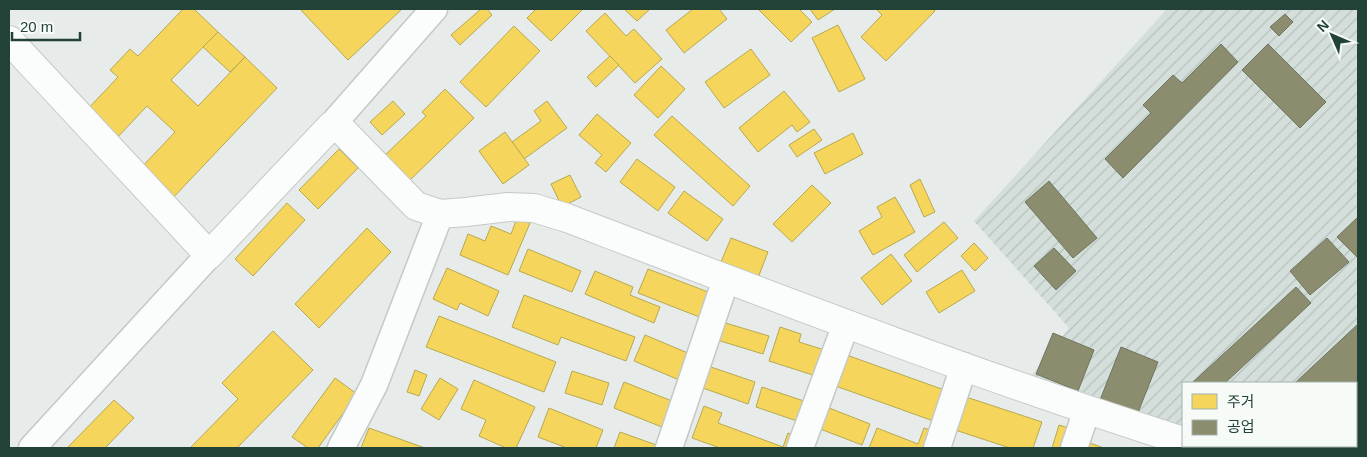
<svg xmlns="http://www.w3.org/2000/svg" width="1367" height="457" font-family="Helvetica,'Noto Sans KR',sans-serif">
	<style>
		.industrial { fill: url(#industrial-furrows) }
		.homes { fill: #f6d55c; stroke: #b6a951 }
		.industry { fill: #8c8c6e; stroke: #6c765e }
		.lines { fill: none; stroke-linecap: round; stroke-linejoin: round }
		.minor-casing { stroke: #c4c9c7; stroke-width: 29 }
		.tertiary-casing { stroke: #c4c9c7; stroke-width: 30 }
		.minor { stroke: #fbfcfc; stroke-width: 26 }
		.tertiary { stroke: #fbfcfc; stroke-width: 28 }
	</style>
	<defs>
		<pattern id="industrial-furrows" width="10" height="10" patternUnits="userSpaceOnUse" patternTransform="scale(1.25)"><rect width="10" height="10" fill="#d4deda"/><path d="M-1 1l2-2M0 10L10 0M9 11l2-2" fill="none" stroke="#b6c0bc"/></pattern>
	</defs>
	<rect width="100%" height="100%" fill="#e7ecea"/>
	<polygon class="industrial" points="1167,9 1358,9 1358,448 1251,448 1244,446 1356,446 1356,383 1183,383 1183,426 1032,375 1069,328 974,221"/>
	<g class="homes">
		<polygon points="183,9 194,9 218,32 171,80 198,106 245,57 277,88 170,201 138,171 175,132 147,106 114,141 84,113 118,77 110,70 130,49 138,56"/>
		<polygon points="300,9 402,9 348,60"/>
		<polygon points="481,9 487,9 492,15 460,45 451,35"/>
		<polygon points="536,9 581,9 582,10 551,41 527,18"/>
		<polygon points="624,9 650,9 637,21"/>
		<polygon points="693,9 719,9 727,19 684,53 666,30"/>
		<polygon points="758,9 799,9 812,22 791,42"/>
		<polygon points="810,9 835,9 818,20"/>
		<polygon points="876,9 933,9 935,11 886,61 861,37 882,15"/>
		<polygon points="605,13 626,36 634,29 662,59 635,83 586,31"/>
		<polygon points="838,25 865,79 839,92 812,38"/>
		<polygon points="514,26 540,51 486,107 460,82"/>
		<polygon points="218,32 245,57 230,72 203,47"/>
		<polygon points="751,49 770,75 724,108 705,82"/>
		<polygon points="610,56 619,65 596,87 587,77"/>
		<polygon points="661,66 685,89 658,118 634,95"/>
		<polygon points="445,89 474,118 409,181 384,156 426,116 422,112"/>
		<polygon points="784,91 810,122 797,132 792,125 758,152 739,128"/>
		<polygon points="393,101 405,114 382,135 370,122"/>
		<polygon points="547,101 567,128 524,159 512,142 541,121 534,111"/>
		<polygon points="597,114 631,143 606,172 595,163 602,155 579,135"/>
		<polygon points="672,116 750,186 733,206 654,135"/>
		<polygon points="814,129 822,140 797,157 789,145"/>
		<polygon points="505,132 529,165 503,184 479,151"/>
		<polygon points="853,133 863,154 825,174 814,153"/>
		<polygon points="339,149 358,168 318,209 299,190"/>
		<polygon points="637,159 675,187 658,211 620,182"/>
		<polygon points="570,175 581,197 562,207 551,184"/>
		<polygon points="920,179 935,212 924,217 910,185"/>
		<polygon points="812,185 831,203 792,242 773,224"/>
		<polygon points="684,191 723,219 707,241 668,213"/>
		<polygon points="895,197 915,232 873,255 859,231 882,217 877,207"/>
		<polygon points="287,203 305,220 253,276 235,259"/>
		<polygon points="517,218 530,223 508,275 460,255 468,234 485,241 491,226 511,234"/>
		<polygon points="944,222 958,238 917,272 904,255"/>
		<polygon points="367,228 391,252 319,328 295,304"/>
		<polygon points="731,238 768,252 756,283 718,269"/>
		<polygon points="974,243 988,258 975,271 961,256"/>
		<polygon points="528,249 581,271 572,292 519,271"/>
		<polygon points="891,254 912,281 882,305 861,278"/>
		<polygon points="447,268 499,291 488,316 460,303 457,310 433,299"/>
		<polygon points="648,269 716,295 707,320 638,293"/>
		<polygon points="962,270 975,291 939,313 926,292"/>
		<polygon points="595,271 633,287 630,295 660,307 654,323 585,294"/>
		<polygon points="524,295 635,337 626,361 561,337 558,345 512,327"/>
		<polygon points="439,316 556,362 544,392 426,347"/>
		<polygon points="722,322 769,336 763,354 717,340"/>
		<polygon points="780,327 801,334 799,342 831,352 822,378 769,361"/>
		<polygon points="273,331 313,370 237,448 190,448 238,399 222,383"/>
		<polygon points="645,335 695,356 684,382 634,361"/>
		<polygon points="841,353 950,392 939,423 830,384"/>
		<polygon points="708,366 755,382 748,404 700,387"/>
		<polygon points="415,370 427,375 419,396 407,392"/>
		<polygon points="572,371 609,383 602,405 565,393"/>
		<polygon points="335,378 357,394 318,448 308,448 292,437"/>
		<polygon points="440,378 458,389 439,420 421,409"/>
		<polygon points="474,380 535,407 516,448 506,448 479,436 486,420 461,409"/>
		<polygon points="624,382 677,403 667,429 614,408"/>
		<polygon points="762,387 810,403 803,423 756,407"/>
		<polygon points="960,395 1042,422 1033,448 1010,448 949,428"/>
		<polygon points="114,400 134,418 105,448 67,448"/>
		<polygon points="704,406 722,413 718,423 783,447 788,433 799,437 795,448 720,448 692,438"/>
		<polygon points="824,406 870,424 862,445 815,427"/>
		<polygon points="549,408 603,430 596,448 567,448 538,437"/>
		<polygon points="1059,425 1075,430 1069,448 1052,448"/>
		<polygon points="369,428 425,448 361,448"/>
		<polygon points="877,428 918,444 924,428 936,432 930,448 869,448"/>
		<polygon points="620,432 662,447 661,448 614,448"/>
		<polygon points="1081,440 1104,448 1079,448"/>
	</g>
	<g class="industry">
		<polygon points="1285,14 1293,22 1279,36 1270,27"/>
		<polygon points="1221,44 1238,62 1123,178 1105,159 1151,113 1143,105 1173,75 1182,83"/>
		<polygon points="1268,44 1326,102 1300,128 1242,70"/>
		<polygon points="1049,181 1097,238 1073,258 1025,202"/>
		<polygon points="1357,218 1358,220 1358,258 1337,237"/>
		<polygon points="1327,238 1349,262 1310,295 1290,271"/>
		<polygon points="1054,248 1076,271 1056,290 1034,266"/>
		<polygon points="1296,287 1311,303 1225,383 1192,383"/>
		<polygon points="1358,324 1358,383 1356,385 1356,383 1295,383"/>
		<polygon points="1053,333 1094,350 1078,391 1036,374"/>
		<polygon points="1121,347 1158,362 1137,415 1100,400"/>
		<polygon points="1260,446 1291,446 1288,448 1263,448"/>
	</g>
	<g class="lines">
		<g class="minor-casing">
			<g id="minor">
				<polyline points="331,126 434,9"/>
				<polyline points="32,448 209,255"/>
				<polyline points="341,448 374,385 440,214"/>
				<polyline points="669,448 726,279"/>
				<polyline points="800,448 846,324"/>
				<polyline points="937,448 964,366"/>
				<polyline points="1074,448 1087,410"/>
			</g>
		</g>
		<g class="tertiary-casing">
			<g id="tertiary">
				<path d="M9,40L209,255L331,126L340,128L416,206L440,214L466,212L508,207L534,208L567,218C771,296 975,375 1183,441"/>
				<polyline points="1198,446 1206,448"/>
			</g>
		</g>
		<use href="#minor" class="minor"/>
		<use href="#tertiary" class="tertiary"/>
	</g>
	<rect width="1367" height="457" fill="none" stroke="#224238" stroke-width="20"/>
	<rect x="1182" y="382" width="175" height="65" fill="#f6fbf8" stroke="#a1b1ab"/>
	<rect x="1192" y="394" width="25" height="15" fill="#f6d55c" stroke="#a1b1ab"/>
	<text x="1227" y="407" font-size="15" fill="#224238">주거</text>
	<rect x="1192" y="420" width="25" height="15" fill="#8c8c6e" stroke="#a1b1ab"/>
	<text x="1227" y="432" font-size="15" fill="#224238">공업</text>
	<g transform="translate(1332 35) rotate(315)" stroke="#f6fbf8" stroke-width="4" paint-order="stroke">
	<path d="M0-4L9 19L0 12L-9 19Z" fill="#224238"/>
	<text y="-8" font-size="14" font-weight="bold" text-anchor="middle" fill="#224238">N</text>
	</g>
	<path d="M12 32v8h68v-8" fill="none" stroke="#224238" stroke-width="2.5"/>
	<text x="20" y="32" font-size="15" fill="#224238" stroke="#f6fbf8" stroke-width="4" paint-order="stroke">20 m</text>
</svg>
